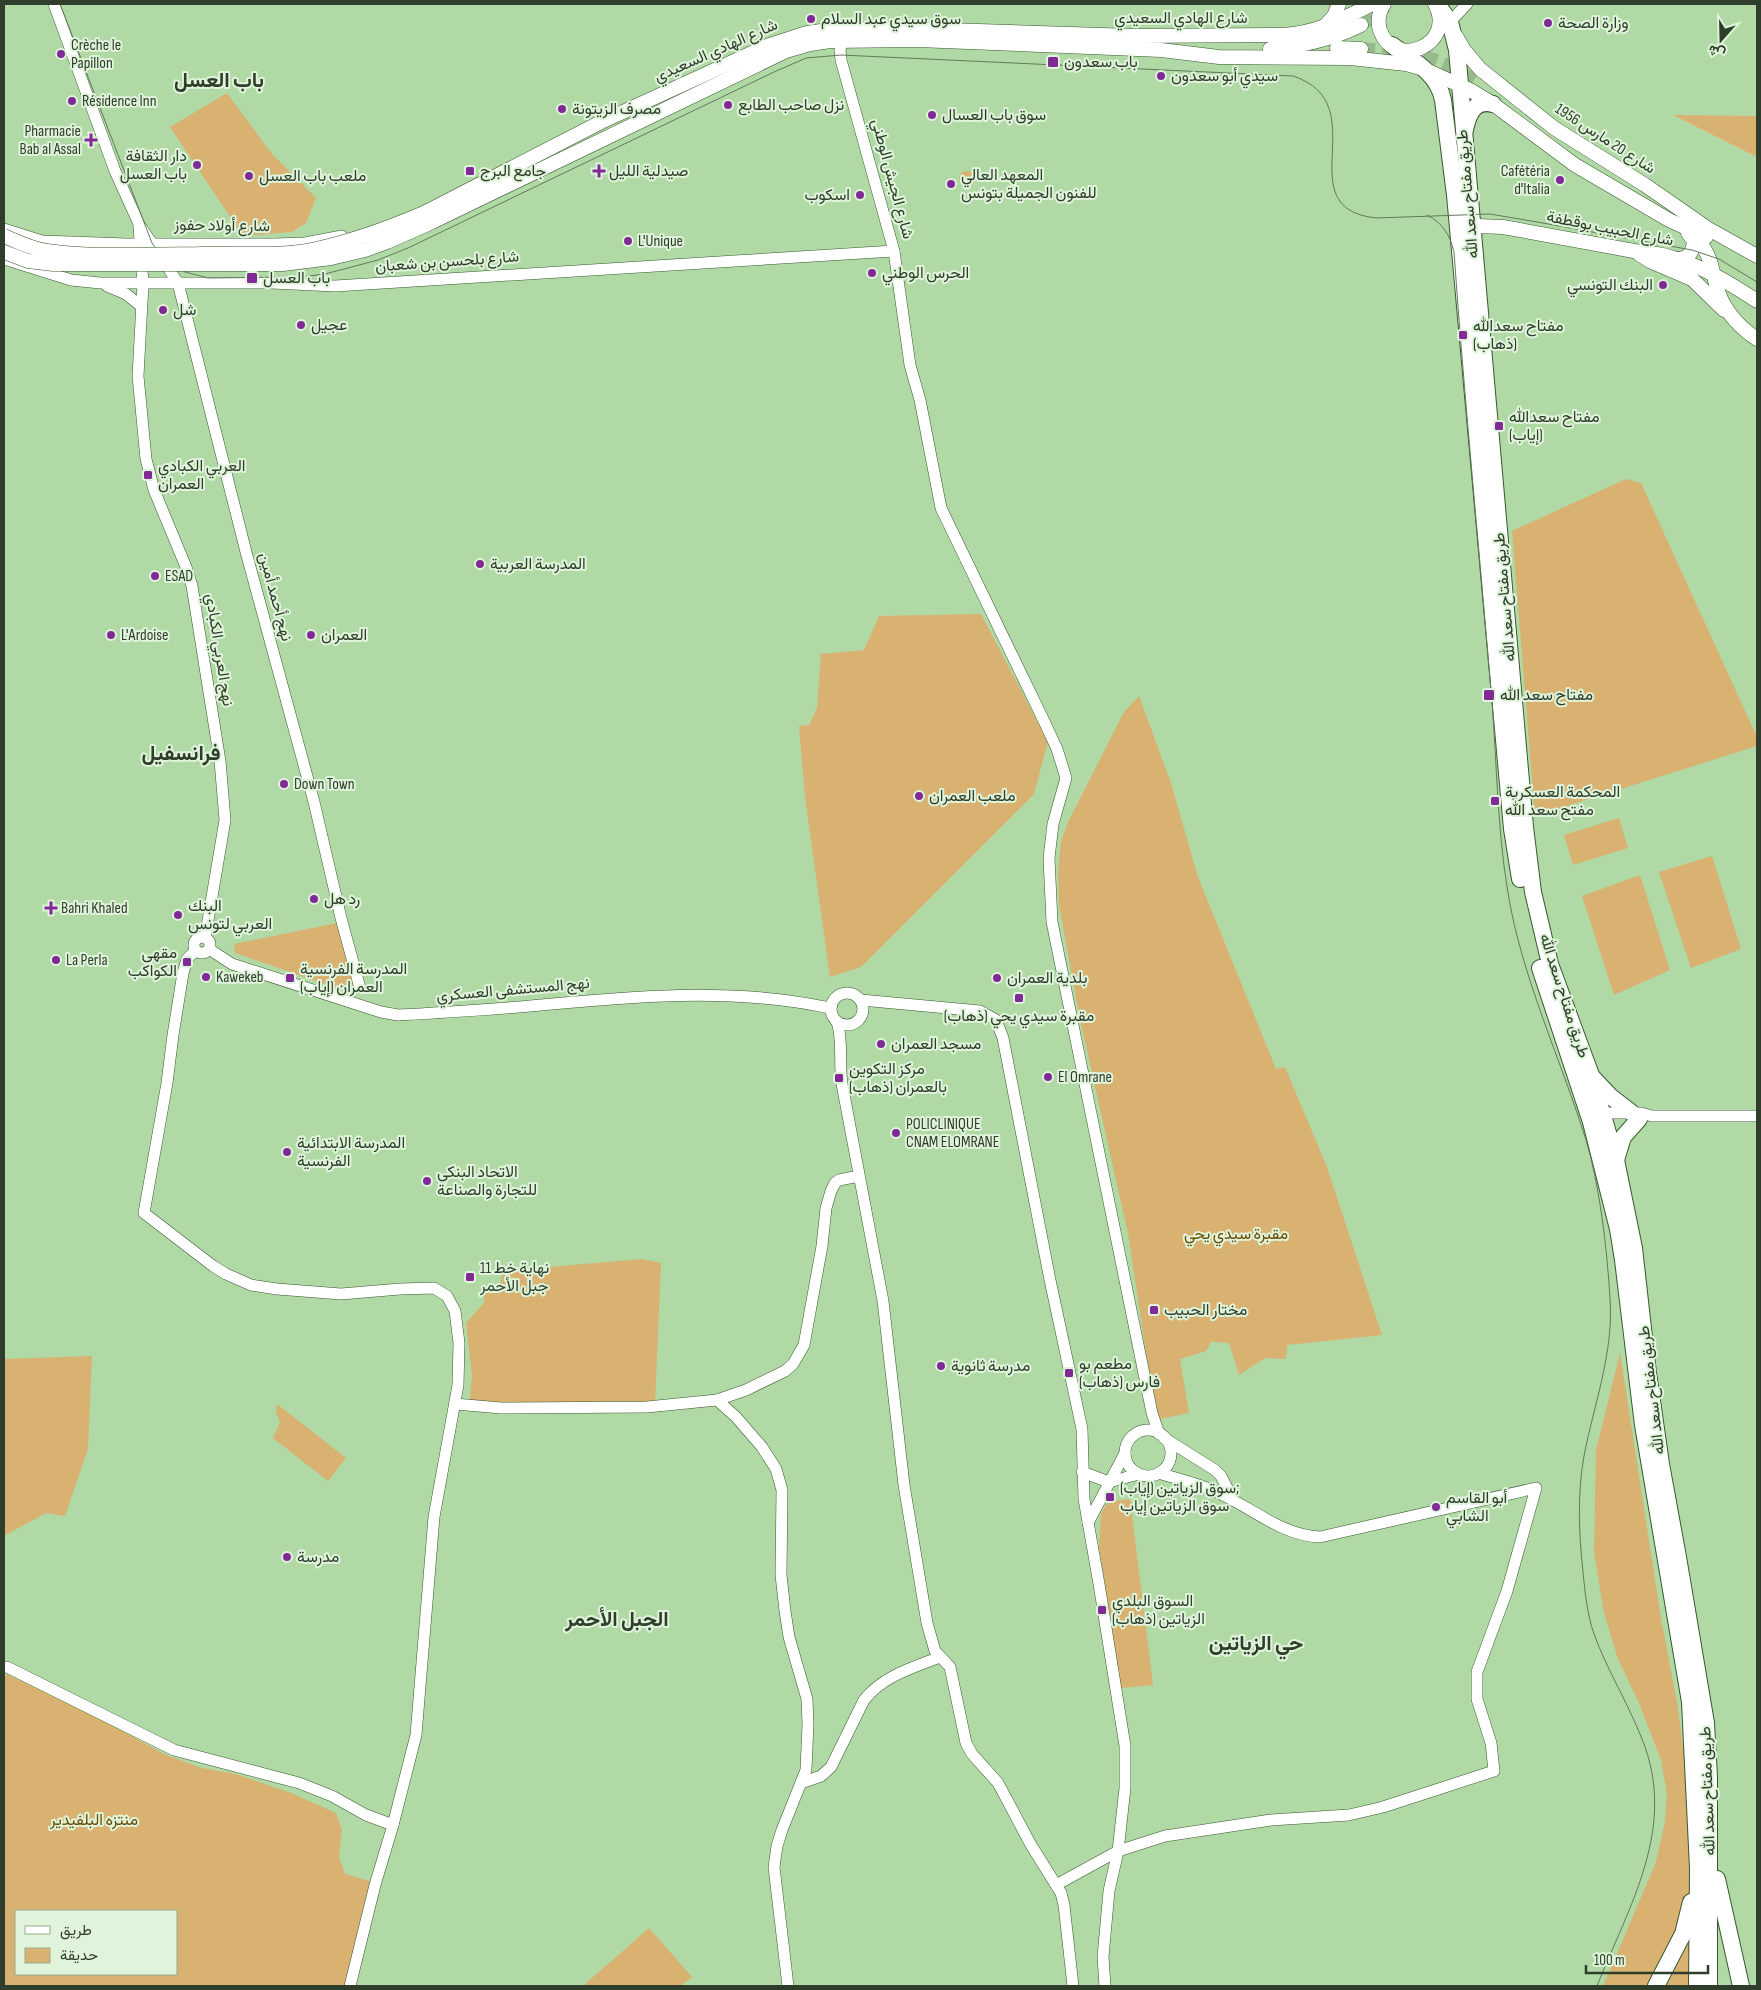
<svg xmlns="http://www.w3.org/2000/svg" width="1761" height="1990" font-family="'Sofia Sans Condensed',Vazirmatn,sans-serif">
	<style>
		.green { fill: #d9b170; fill-rule: evenodd }
		.lines { fill: none; stroke-linecap: round; stroke-linejoin: round }
		.major-tunnel { stroke: #97ba8d; stroke-width: 14; stroke-dasharray: 14 7; stroke-linecap: butt }
		.minor-casing { stroke: #36592c; stroke-width: 12 }
		.major-casing { stroke: #36592c; stroke-width: 15 }
		.highway-casing { stroke: #36592c; stroke-width: 18 }
		.minor { stroke: #fff; stroke-width: 11 }
		.major { stroke: #fff; stroke-width: 14 }
		.highway { stroke: #fff; stroke-width: 16 }
		.tram { stroke: #617a5a; stroke-width: 1 }
		.major-bridge-casing { stroke: #36592c; stroke-width: 15; stroke-linecap: butt }
		.major-bridge { stroke: #fff; stroke-width: 14 }
		.poi-dot { fill: #812996; stroke: #dff4da; stroke-width: 2 }
		.labels { text-anchor: middle; dominant-baseline: central; stroke-width: 4; stroke-linejoin: round; paint-order: stroke }
		.street-label { font-size: 16px; fill: #2e3e2a; stroke: #dff4da }
		.poi-label { font-size: 16px; fill: #2e3e2a; stroke: #dff4da; text-anchor: start }
		.park-label { font-size: 16px; fill: #6c4b03; stroke: #dff4da }
		.district-label { font-size: 21px; font-weight: bold; fill: #2e3e2a; stroke: #dff4da }
	</style>
	<rect width="100%" height="100%" fill="#b1d9a6"/>
	<g class="green">
		<polygon points="227,93 272,154 316,198 306,223 292,232 243,236 170,127"/>
		<polygon points="1673,115 1757,116 1757,157"/>
		<circle cx="967" cy="179" r="8"/>
		<polygon points="1626,479 1641,483 1757,737 1757,746 1535,816 1512,531"/>
		<polygon points="981,614 1048,742 1034,794 861,967 830,977 805,797 799,726 809,725 817,708 821,654 864,650 879,616"/>
		<polygon points="1139,696 1171,783 1198,877 1276,1069 1285,1067 1327,1167 1382,1335 1287,1345 1286,1359 1265,1358 1239,1375 1229,1343 1211,1342 1206,1351 1180,1359 1189,1413 1160,1419 1150,1378 1128,1234 1080,1019 1059,905 1058,872 1061,842 1068,822 1124,712"/>
		<polygon points="1619,818 1628,848 1573,865 1564,835"/>
		<polygon points="1712,856 1741,949 1691,968 1659,872"/>
		<polygon points="1640,875 1670,970 1614,995 1582,896"/>
		<polygon points="337,923 356,995 235,953 234,944"/>
		<polygon points="642,1259 661,1263 655,1405 469,1404 472,1376 466,1323 484,1303 484,1288 500,1285 503,1271"/>
		<polygon points="1620,1353 1661,1618 1677,1702 1689,1793 1691,1930 1689,1986 1603,1986 1656,1862 1665,1821 1667,1794 1661,1760 1638,1701 1618,1659 1604,1613 1594,1553 1596,1450"/>
		<polygon points="92,1356 88,1449 65,1516 46,1513 4,1536 4,1359"/>
		<polygon points="277,1404 346,1458 328,1481 273,1438 280,1422 276,1413"/>
		<polygon points="1130,1499 1153,1685 1121,1688 1099,1546 1101,1513 1108,1502"/>
		<path d="M7,1674L99,1718L166,1755L202,1768L236,1774L291,1793L336,1813L342,1830L339,1857L345,1874L373,1882L348,1986H4V1679ZM16,1911H176V1974H16Z"/>
		<polygon points="649,1928 692,1977 681,1986 583,1986"/>
	</g>
	<g class="lines">
		<g class="major-tunnel">
			<polyline points="1361,25 1386,6"/>
			<path d="M1361,49C1409,53 1436,54 1477,83"/>
		</g>
		<g class="minor-casing">
			<g id="minor">
				<polyline points="54,4 115,171 139,224 178,283 246,552 314,802 341,918 360,988"/>
				<polyline points="1446,26 1467,4"/>
				<polyline points="845,35 840,50 841,60 894,251 910,365 920,400 941,508 1043,719 1057,749 1066,778 1053,824 1049,858 1052,922 1152,1413 1159,1434"/>
				<polyline points="139,226 143,284 138,376 146,459 154,490 186,567 192,586 220,761 225,820 205,938"/>
				<polyline points="4,229 42,241 127,244 274,244 305,243 342,236"/>
				<polyline points="4,259 71,280 100,283 272,283 335,286 894,251"/>
				<polyline points="107,286 126,294 141,306"/>
				<circle cx="202" cy="945" r="8"/>
				<path d="M209,949L232,964L381,1012L398,1015C438,1013 479,1010 519,1007C623,997 728,986 830,1008"/>
				<polyline points="195,951 187,959 183,973 173,1035 167,1083 144,1213 213,1266 226,1274 251,1285 277,1289 341,1294 400,1289 434,1288 447,1296 455,1311 459,1343 458,1385 434,1517 416,1735 393,1825 375,1885 350,1986"/>
				<circle cx="847" cy="1009" r="16"/>
				<polyline points="861,1000 980,1011 996,1020 1003,1038 1050,1280 1082,1429 1084,1499 1099,1584 1125,1746 1125,1788 1118,1851 1109,1891 1103,1957 1105,1986"/>
				<path d="M837,1022C843,1039 839,1064 842,1084L883,1301L904,1485L927,1623L935,1651L950,1667L966,1743L972,1754L998,1783L1031,1845L1061,1893L1064,1905L1073,1986"/>
				<polyline points="1597,1113 1641,1113 1652,1116 1757,1116"/>
				<polyline points="717,1400 736,1417 762,1447 776,1469 782,1490 781,1575 785,1611 789,1637 807,1699 808,1724 806,1770 782,1830 777,1846 774,1867 788,1986"/>
				<polyline points="455,1404 501,1408 647,1407 717,1400 746,1390 785,1371 793,1364 804,1345 822,1246 826,1208 831,1191 835,1183 839,1180 859,1176"/>
				<circle cx="1148" cy="1453" r="23"/>
				<polyline points="1164,1438 1215,1470 1221,1476 1233,1500"/>
				<polyline points="1082,1472 1109,1482 1139,1474"/>
				<polyline points="1088,1523 1125,1453"/>
				<polyline points="7,1667 174,1750 299,1783 332,1796 366,1815 393,1825"/>
				<path d="M801,1783L821,1776L831,1767L864,1700C883,1676 912,1668 940,1657"/>
				<path d="M1056,1885L1118,1851L1165,1836L1271,1820L1349,1815L1383,1807L1494,1771L1491,1743L1477,1699V1672L1507,1591L1536,1488L1320,1537C1279,1535 1251,1506 1214,1491C1197,1483 1177,1479 1159,1473"/>
			</g>
		</g>
		<g class="major-casing">
			<g id="major">
				<path d="M1384,4C1379,12 1377,21 1380,30C1394,71 1457,45 1435,4"/>
				<polyline points="1325,26 1334,16 1339,4"/>
				<polyline points="1456,36 1464,50 1480,69 1554,128 1645,185 1707,228 1757,256"/>
				<polyline points="1337,48 1361,49"/>
				<path d="M1270,49C1302,46 1331,40 1361,25"/>
				<path d="M424,213L601,122L767,46L807,33L835,29H915L1133,36L1283,35C1318,33 1342,19 1372,4"/>
				<polyline points="430,223 786,51 810,44 830,41 918,40 1161,50 1219,57 1350,58 1406,64 1424,69 1470,90 1493,104 1575,165 1669,220 1706,237"/>
				<path d="M1465,234L1469,229L1477,226L1503,227L1634,251C1680,253 1719,276 1757,301"/>
				<path d="M1690,234C1715,252 1710,273 1721,299C1729,316 1742,329 1757,339"/>
				<polyline points="1639,254 1650,261 1692,279 1724,310"/>
				<path d="M1676,259C1688,259 1693,253 1694,241L1688,233"/>
			</g>
		</g>
		<g class="highway-casing">
			<g id="highway">
				<polyline points="1437,4 1450,22 1457,50 1525,827 1533,892 1550,964 1591,1075 1616,1160 1634,1248 1648,1373 1661,1464 1678,1557 1706,1723 1709,1777 1709,1986"/>
				<path d="M1392,45C1412,60 1438,73 1443,100L1455,195L1512,829L1520,879"/>
				<path d="M1465,130C1468,115 1474,99 1493,104"/>
				<polyline points="1540,968 1591,1122 1618,1229 1623,1260 1643,1425 1690,1702 1698,1868 1697,1986"/>
				<polyline points="1593,1078 1610,1096 1632,1113"/>
				<polyline points="1616,1160 1623,1137 1639,1119"/>
				<polyline points="1717,1879 1741,1986"/>
				<polyline points="1656,1986 1683,1934 1691,1902"/>
			</g>
		</g>
		<use href="#minor" class="minor"/>
		<use href="#major" class="major"/>
		<use href="#highway" class="highway"/>
		<g class="tram">
			<path d="M60,4L152,243L164,260L185,272L208,278L300,277L325,274L378,260L408,248L774,72L806,58L841,55L1293,76C1378,104 1285,208 1376,218L1490,214L1537,222L1692,250L1719,259L1757,282"/>
			<path d="M1427,215C1443,223 1450,235 1454,252C1464,394 1478,536 1490,679C1497,750 1496,822 1508,893C1522,978 1560,1057 1586,1140C1600,1187 1607,1249 1610,1298C1614,1352 1594,1404 1584,1456C1577,1494 1579,1535 1583,1572C1585,1592 1587,1614 1594,1634C1607,1670 1628,1703 1642,1739C1678,1828 1629,1905 1597,1986"/>
		</g>
		<g class="major-bridge-casing">
			<g id="major-bridge">
				<path d="M4,236C18,242 32,249 47,251C97,258 149,254 199,254C237,253 279,257 316,249C354,241 389,228 424,213"/>
				<polyline points="4,252 28,261 53,264 283,264 331,258 365,250 387,242 430,223"/>
			</g>
		</g>
		<use href="#major-bridge" class="major-bridge"/>
	</g>
	<g class="poi-dot">
		<circle cx="811" cy="19" r="5"/>
		<circle cx="1548" cy="23" r="5"/>
		<circle cx="61" cy="54" r="5"/>
		<rect x="1047" y="56" width="12" height="12" rx="2.5"/>
		<circle cx="1161" cy="76" r="5"/>
		<circle cx="72" cy="101" r="5"/>
		<circle cx="728" cy="105" r="5"/>
		<circle cx="562" cy="109" r="5"/>
		<circle cx="932" cy="115" r="5"/>
		<path d="M88.5 132.5h5v5h5v5h-5v5h-5v-5h-5v-5h5z"/>
		<circle cx="197" cy="165" r="5"/>
		<rect x="465" y="166" width="10" height="10" rx="2.5"/>
		<path d="M596.5 163.5h5v5h5v5h-5v5h-5v-5h-5v-5h5z"/>
		<circle cx="249" cy="176" r="5"/>
		<circle cx="1560" cy="180" r="5"/>
		<circle cx="951" cy="184" r="5"/>
		<circle cx="860" cy="195" r="5"/>
		<circle cx="628" cy="241" r="5"/>
		<circle cx="872" cy="273" r="5"/>
		<rect x="246" y="272" width="12" height="12" rx="2.5"/>
		<circle cx="1663" cy="285" r="5"/>
		<circle cx="163" cy="310" r="5"/>
		<circle cx="301" cy="325" r="5"/>
		<rect x="1458" y="330" width="10" height="10" rx="2.5"/>
		<rect x="1494" y="421" width="10" height="10" rx="2.5"/>
		<rect x="143" y="470" width="10" height="10" rx="2.5"/>
		<circle cx="480" cy="564" r="5"/>
		<circle cx="155" cy="576" r="5"/>
		<circle cx="111" cy="635" r="5"/>
		<circle cx="311" cy="635" r="5"/>
		<rect x="1483" y="689" width="12" height="12" rx="2.5"/>
		<circle cx="284" cy="784" r="5"/>
		<circle cx="919" cy="796" r="5"/>
		<rect x="1490" y="796" width="10" height="10" rx="2.5"/>
		<circle cx="314" cy="899" r="5"/>
		<path d="M48.5 900.5h5v5h5v5h-5v5h-5v-5h-5v-5h5z"/>
		<circle cx="178" cy="915" r="5"/>
		<circle cx="56" cy="960" r="5"/>
		<rect x="182" y="957" width="10" height="10" rx="2.5"/>
		<circle cx="206" cy="977" r="5"/>
		<rect x="285" y="973" width="10" height="10" rx="2.5"/>
		<circle cx="997" cy="978" r="5"/>
		<rect x="1014" y="993" width="10" height="10" rx="2.5"/>
		<circle cx="881" cy="1044" r="5"/>
		<circle cx="1048" cy="1077" r="5"/>
		<rect x="834" y="1073" width="10" height="10" rx="2.5"/>
		<circle cx="896" cy="1133" r="5"/>
		<circle cx="287" cy="1152" r="5"/>
		<circle cx="427" cy="1181" r="5"/>
		<rect x="465" y="1272" width="10" height="10" rx="2.5"/>
		<rect x="1149" y="1305" width="10" height="10" rx="2.5"/>
		<circle cx="941" cy="1366" r="5"/>
		<rect x="1064" y="1368" width="10" height="10" rx="2.5"/>
		<rect x="1105" y="1492" width="10" height="10" rx="2.5"/>
		<circle cx="1436" cy="1507" r="5"/>
		<circle cx="287" cy="1557" r="5"/>
		<rect x="1097" y="1605" width="10" height="10" rx="2.5"/>
	</g>
	<g class="labels">
		<g class="street-label">
			<text x="1181" y="18">شارع الهادي السعيدي</text>
			<text transform="translate(716 51) rotate(-24)">شارع الهادي السعيدي</text>
			<text transform="translate(1605 139) rotate(33)">شارع 20 مارس 1956</text>
			<text transform="translate(892 179) rotate(75)">شارع الجيش الوطني</text>
			<text transform="translate(1468 194) rotate(-95)">طريق مفتاح سعد الله</text>
			<text transform="translate(222 226) rotate(1)">شارع أولاد حفوز</text>
			<text transform="translate(1610 229) rotate(11)">شارع الحبيب بوقطفة</text>
			<text transform="translate(447 262) rotate(-4)">شارع بلحسن بن شعبان</text>
			<text transform="translate(275 597) rotate(75)">نهج أحمد أمين</text>
			<text transform="translate(1505 597) rotate(-95)">طريق مفتاح سعد الله</text>
			<text transform="translate(219 650) rotate(81)">نهج العربي الكبادي</text>
			<text transform="translate(513 990) rotate(-5)">نهج المستشفى العسكري</text>
			<text transform="translate(1564 996) rotate(72)">طريق مفتاح سعد الله</text>
			<text transform="translate(1652 1390) rotate(-97)">طريق مفتاح سعد الله</text>
			<text transform="translate(1708 1791) rotate(-92)">طريق مفتاح سعد الله</text>
		</g>
		<g class="poi-label">
			<text x="821" y="19">سوق سيدي عبد السلام</text>
			<text x="1558" y="23">وزارة الصحة</text>
			<text x="71" y="45">Crèche le<tspan x="71" dy="18">Papillon</tspan></text>
			<text x="1064" y="62">باب سعدون</text>
			<text x="1171" y="76">سيدي أبو سعدون</text>
			<text x="82" y="101">Résidence Inn</text>
			<text x="738" y="105">نزل صاحب الطابع</text>
			<text x="572" y="109">مصرف الزيتونة</text>
			<text x="942" y="115">سوق باب العسال</text>
			<text x="81" y="131" text-anchor="end">Pharmacie<tspan x="81" dy="18">Bab al Assal</tspan></text>
			<text x="187" y="156" text-anchor="end">دار الثقافة<tspan x="187" dy="18">باب العسل</tspan></text>
			<text x="480" y="171">جامع البرج</text>
			<text x="609" y="171">صيدلية الليل</text>
			<text x="1550" y="171" text-anchor="end">Cafétéria<tspan x="1550" dy="18">d'Italia</tspan></text>
			<text x="961" y="175">المعهد العالي<tspan x="961" dy="18">للفنون الجميلة بتونس</tspan></text>
			<text x="259" y="176">ملعب باب العسل</text>
			<text x="850" y="195" text-anchor="end">اسكوب</text>
			<text x="638" y="241">L'Unique</text>
			<text x="882" y="273">الحرس الوطني</text>
			<text x="263" y="278">باب العسل</text>
			<text x="1653" y="285" text-anchor="end">البنك التونسي</text>
			<text x="173" y="310">شل</text>
			<text x="311" y="325">عجيل</text>
			<text x="1473" y="326">مفتاح سعدالله<tspan x="1473" dy="18">(ذهاب)</tspan></text>
			<text x="1509" y="417">مفتاح سعدالله<tspan x="1509" dy="18">(إياب)</tspan></text>
			<text x="158" y="466">العربي الكبادي<tspan x="158" dy="18">العمران</tspan></text>
			<text x="490" y="564">المدرسة العربية</text>
			<text x="165" y="576">ESAD</text>
			<text x="121" y="635">L'Ardoise</text>
			<text x="321" y="635">العمران</text>
			<text x="1500" y="695">مفتاح سعد الله</text>
			<text x="294" y="784">Down Town</text>
			<text x="1505" y="792">المحكمة العسكرية<tspan x="1505" dy="18">مفتح سعد الله</tspan></text>
			<text x="929" y="796">ملعب العمران</text>
			<text x="324" y="899">رد هل</text>
			<text x="188" y="906">البنك<tspan x="188" dy="18">العربي لتونس</tspan></text>
			<text x="61" y="908">Bahri Khaled</text>
			<text x="177" y="953" text-anchor="end">مقهى<tspan x="177" dy="18">الكواكب</tspan></text>
			<text x="66" y="960">La Perla</text>
			<text x="300" y="969">المدرسة الفرنسية<tspan x="300" dy="18">العمران (إياب)</tspan></text>
			<text x="216" y="977">Kawekeb</text>
			<text x="1007" y="978">بلدية العمران</text>
			<text x="1019" y="1016" text-anchor="middle">مقبرة سيدي يحي (ذهاب)</text>
			<text x="891" y="1044">مسجد العمران</text>
			<text x="849" y="1069">مركز التكوين<tspan x="849" dy="18">بالعمران (ذهاب)</tspan></text>
			<text x="1058" y="1077">El Omrane</text>
			<text x="906" y="1124">POLICLINIQUE<tspan x="906" dy="18">CNAM ELOMRANE</tspan></text>
			<text x="297" y="1143">المدرسة الابتدائية<tspan x="297" dy="18">الفرنسية</tspan></text>
			<text x="437" y="1172">الاتحاد البنكي<tspan x="437" dy="18">للتجارة والصناعة</tspan></text>
			<text x="480" y="1268">نهاية خط 11<tspan x="480" dy="18">جبل الأحمر</tspan></text>
			<text x="1164" y="1310">مختار الحبيب</text>
			<text x="1079" y="1364">مطعم بو<tspan x="1079" dy="18">فارس (ذهاب)</tspan></text>
			<text x="951" y="1366">مدرسة ثانوية</text>
			<text x="1120" y="1488">سوق الزياتين (إياب);<tspan x="1120" dy="18">سوق الزياتين إياب</tspan></text>
			<text x="1446" y="1498">أبو القاسم<tspan x="1446" dy="18">الشابي</tspan></text>
			<text x="297" y="1557">مدرسة</text>
			<text x="1112" y="1601">السوق البلدي<tspan x="1112" dy="18">الزياتين (ذهاب)</tspan></text>
		</g>
		<g class="park-label">
			<text x="1236" y="1234">مقبرة سيدي يحي</text>
			<text x="94" y="1820">منتزه البلفيدير</text>
		</g>
		<g class="district-label">
			<text x="219" y="80">باب العسل</text>
			<text x="181" y="753">فرانسفيل</text>
			<text x="617" y="1619">الجبل الأحمر</text>
			<text x="1256" y="1643">حي الزياتين</text>
		</g>
	</g>
	<rect width="1761" height="1990" fill="none" stroke="#2e3e2a" stroke-width="10"/>
	<rect x="15" y="1910" width="162" height="65" fill="#dff4da" stroke="#98ab94"/>
	<rect x="25" y="1926" width="25" height="8" fill="#ffffff" stroke="#98ab94"/>
	<text x="60" y="1935" font-size="15" fill="#2e3e2a">طريق</text>
	<rect x="25" y="1948" width="25" height="15" fill="#d9b170" stroke="#98ab94"/>
	<text x="60" y="1960" font-size="15" fill="#2e3e2a">حديقة</text>
	<g transform="translate(1721 40) rotate(200)" stroke="#dff4da" stroke-width="4" paint-order="stroke">
	<path d="M0-4L9 19L0 12L-9 19Z" fill="#2e3e2a"/>
	<text y="-8" font-size="14" font-weight="bold" text-anchor="middle" fill="#2e3e2a">ش</text>
	</g>
	<path d="M1586 1965v8h122v-8" fill="none" stroke="#2e3e2a" stroke-width="2.5"/>
	<text x="1594" y="1965" font-size="15" fill="#2e3e2a" stroke="#dff4da" stroke-width="4" paint-order="stroke">100 m</text>
</svg>
